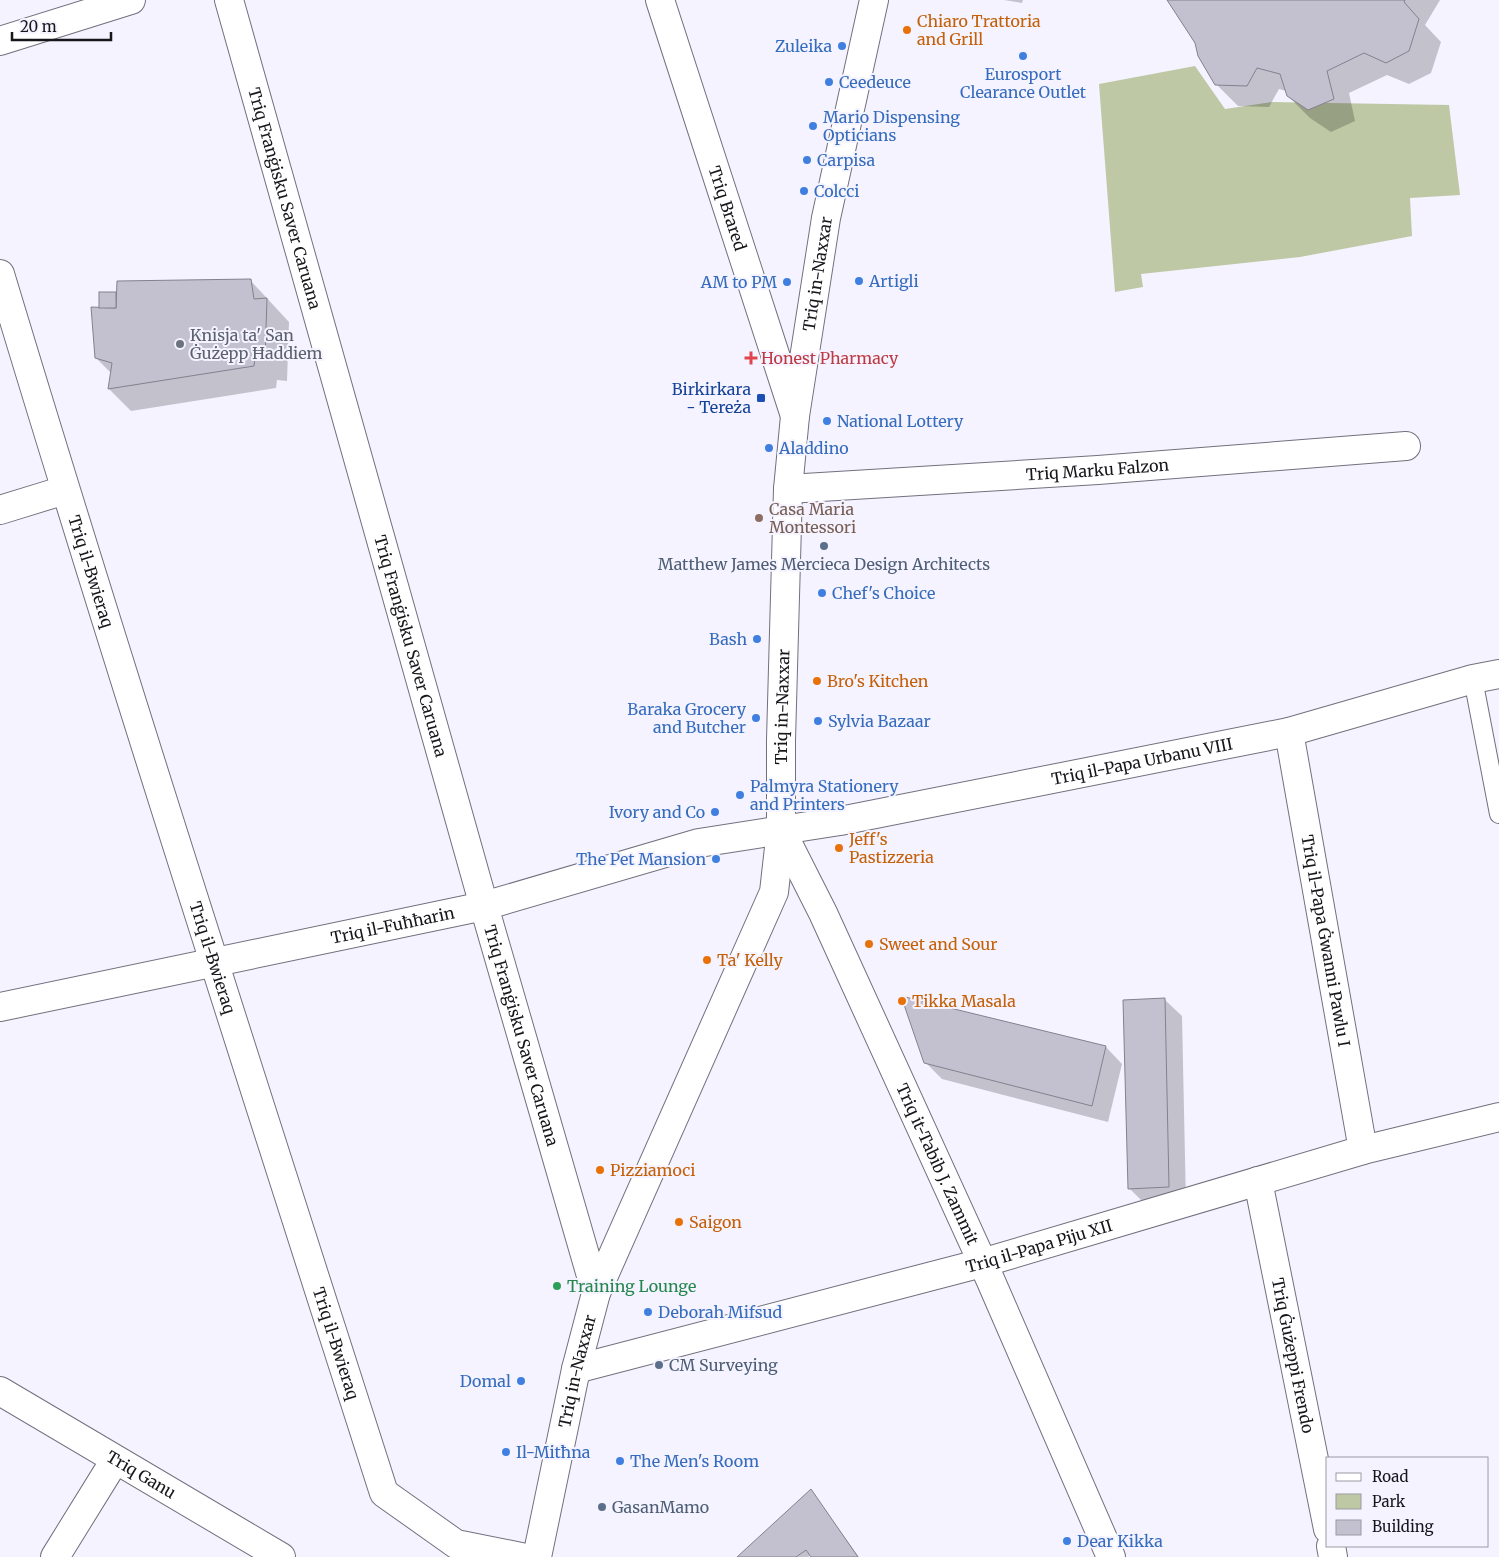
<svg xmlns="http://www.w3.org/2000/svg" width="1499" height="1557" font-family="Merriweather,serif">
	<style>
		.green { fill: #bec8a4 }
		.shadow { fill: #0003 }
		.building { fill: #c3c1cf; stroke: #83818e }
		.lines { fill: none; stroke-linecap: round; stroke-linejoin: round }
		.service-casing { stroke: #72707d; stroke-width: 20 }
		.minor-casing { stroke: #72707d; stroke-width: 30 }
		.primary-casing { stroke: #72707d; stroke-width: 30 }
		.service { stroke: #fff; stroke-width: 18 }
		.minor { stroke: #fff; stroke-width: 28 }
		.primary { stroke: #fff; stroke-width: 28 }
		.food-dot { fill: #e8710a; stroke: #f4f3ff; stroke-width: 2 }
		.shop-dot { fill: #3f7fe0; stroke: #f4f3ff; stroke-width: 2 }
		.worship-dot { fill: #6b7280; stroke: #f4f3ff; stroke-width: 2 }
		.health-dot { fill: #e0444e; stroke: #f4f3ff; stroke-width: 2 }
		.transit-dot { fill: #1a4fb4; stroke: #f4f3ff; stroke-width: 2 }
		.education-dot { fill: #8d6e63; stroke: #f4f3ff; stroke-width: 2 }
		.service-dot { fill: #5c6f8a; stroke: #f4f3ff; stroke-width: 2 }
		.leisure-dot { fill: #2e9e5b; stroke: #f4f3ff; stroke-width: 2 }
		.labels { text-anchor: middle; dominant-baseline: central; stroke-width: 4; stroke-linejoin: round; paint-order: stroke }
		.food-label { font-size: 16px; fill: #c56008; stroke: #f4f3ff; text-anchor: start }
		.shop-label { font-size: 16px; fill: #366cbe; stroke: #f4f3ff; text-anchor: start }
		.street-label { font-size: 16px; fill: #17161b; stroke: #f4f3ff }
		.worship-label { font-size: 16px; fill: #5b616d; stroke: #f4f3ff; text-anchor: start }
		.health-label { font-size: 16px; fill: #be3a42; stroke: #f4f3ff; text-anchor: start }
		.transit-label { font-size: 16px; fill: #164399; stroke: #f4f3ff; text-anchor: end }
		.education-label { font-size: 16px; fill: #785e54; stroke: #f4f3ff; text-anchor: start }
		.service-label { font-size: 16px; fill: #4e5e75; stroke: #f4f3ff; text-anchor: start }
		.leisure-label { font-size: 16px; fill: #27864d; stroke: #f4f3ff; text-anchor: start }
	</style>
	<rect width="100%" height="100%" fill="#f4f3ff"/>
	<polygon class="green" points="1195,66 1225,109 1272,102 1449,105 1460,195 1410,198 1412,236 1300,257 1141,274 1143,287 1115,292 1099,84"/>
	<g class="shadow">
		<polygon points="1004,0 1023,0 1022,3"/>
		<polygon points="1168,0 1440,0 1425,25 1441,42 1431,73 1409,84 1387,75 1349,93 1355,121 1331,132 1310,118 1288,96 1286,91 1279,89 1269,107 1238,106 1216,84 1197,42"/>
		<polygon points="250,280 289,322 287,381 277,380 276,388 131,411 109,389 112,374 96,358 101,308 115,293 117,295"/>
		<polygon points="1165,1000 1182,1016 1186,1204 1146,1205 1129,1188"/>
		<polygon points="1106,1047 1122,1064 1108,1122 942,1079 925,1062"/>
		<polygon points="811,1491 859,1557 813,1557 811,1555 808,1557 739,1557"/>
	</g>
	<g class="building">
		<polygon points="1167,0 1405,0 1404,2 1419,19 1409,51 1386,63 1364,53 1327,71 1334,99 1308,110 1287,96 1280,74 1257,68 1247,86 1215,85 1198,56 1195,43"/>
		<polygon points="251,279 254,299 267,298 265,359 255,358 254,366 108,389 112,363 95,358 91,307 116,308 117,281"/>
		<rect x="99" y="292" width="17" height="16"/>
		<polygon points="901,996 1106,1046 1092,1106 924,1063"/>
		<polygon points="1165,998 1169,1187 1128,1189 1123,1000"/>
		<polygon points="811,1489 858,1557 811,1557 806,1550 796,1557 737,1557"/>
	</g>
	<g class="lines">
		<g class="service-casing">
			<polyline id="service" points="1473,679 1499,814"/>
		</g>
		<g class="minor-casing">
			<g id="minor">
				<path id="s1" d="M229,0L484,906L596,1293"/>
				<path id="s2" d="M660,0L795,416"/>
				<polyline points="0,41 131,0"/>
				<path id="s3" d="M0,274C123,682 254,1087 384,1493L456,1544L521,1557"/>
				<path id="s4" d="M788,489L1098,470L1406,446"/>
				<polyline points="0,510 65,490"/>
				<path id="s5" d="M1289,732L1363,1150"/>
				<path id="s6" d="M781,830L823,913L990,1279L1111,1557"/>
				<path id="s7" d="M0,1007L484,906L699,843L840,821L1289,732L1473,679L1499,674"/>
				<path id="s8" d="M1258,1181L1328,1529"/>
				<path id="s9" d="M576,1369L982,1263L1363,1150L1499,1117"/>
				<path id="s10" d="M0,1391L281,1557"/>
				<polyline points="1331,1546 1333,1557"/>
				<polyline points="55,1557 115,1460"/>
			</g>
		</g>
		<g class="primary-casing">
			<g id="primary">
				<path id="s11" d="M537,1557L576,1369L596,1293L774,892L781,830V740L788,489L795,416L826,218L874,0"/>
			</g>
		</g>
		<use href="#service" class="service"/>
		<use href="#minor" class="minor"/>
		<use href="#primary" class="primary"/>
	</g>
	<g class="food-dot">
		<circle cx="907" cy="30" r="5"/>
		<circle cx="817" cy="681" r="5"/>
		<circle cx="839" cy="848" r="5"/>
		<circle cx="869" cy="944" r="5"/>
		<circle cx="707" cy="960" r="5"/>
		<circle cx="902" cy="1001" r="5"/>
		<circle cx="600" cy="1170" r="5"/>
		<circle cx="679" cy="1222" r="5"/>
	</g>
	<g class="shop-dot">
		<circle cx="842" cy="46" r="5"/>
		<circle cx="1023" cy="56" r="5"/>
		<circle cx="829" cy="82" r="5"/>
		<circle cx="813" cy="126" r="5"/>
		<circle cx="807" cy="160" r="5"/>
		<circle cx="804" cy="191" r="5"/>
		<circle cx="859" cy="281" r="5"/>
		<circle cx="787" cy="282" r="5"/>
		<circle cx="827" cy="421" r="5"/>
		<circle cx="769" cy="448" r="5"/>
		<circle cx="822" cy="593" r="5"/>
		<circle cx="757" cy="639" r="5"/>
		<circle cx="756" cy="718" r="5"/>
		<circle cx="818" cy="721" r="5"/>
		<circle cx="740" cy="795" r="5"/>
		<circle cx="715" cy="812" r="5"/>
		<circle cx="716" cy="859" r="5"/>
		<circle cx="648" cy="1312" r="5"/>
		<circle cx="521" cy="1381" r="5"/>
		<circle cx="506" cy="1452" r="5"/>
		<circle cx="620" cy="1461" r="5"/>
		<circle cx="1067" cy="1541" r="5"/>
	</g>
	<circle class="worship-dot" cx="180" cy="344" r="5"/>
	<path class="health-dot" d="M748.5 350.5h5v5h5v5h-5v5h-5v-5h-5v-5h5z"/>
	<rect class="transit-dot" x="756" y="393" width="10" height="10" rx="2.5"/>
	<circle class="education-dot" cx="759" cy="518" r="5"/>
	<g class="service-dot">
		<circle cx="824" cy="546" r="5"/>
		<circle cx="659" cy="1365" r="5"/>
		<circle cx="602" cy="1507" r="5"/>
	</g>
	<circle class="leisure-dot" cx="557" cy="1286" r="5"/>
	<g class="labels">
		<g class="food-label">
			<text x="917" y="21">Chiaro Trattoria<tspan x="917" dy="18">and Grill</tspan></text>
			<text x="827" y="681">Bro's Kitchen</text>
			<text x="849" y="839">Jeff's<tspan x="849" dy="18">Pastizzeria</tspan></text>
			<text x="879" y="944">Sweet and Sour</text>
			<text x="717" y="960">Ta' Kelly</text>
			<text x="912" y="1001">Tikka Masala</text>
			<text x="610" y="1170">Pizziamoci</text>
			<text x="689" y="1222">Saigon</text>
		</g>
		<g class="shop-label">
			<text x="832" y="46" text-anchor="end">Zuleika</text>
			<text x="1023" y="74" text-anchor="middle">Eurosport<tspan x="1023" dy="18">Clearance Outlet</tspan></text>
			<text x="839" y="82">Ceedeuce</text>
			<text x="823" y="117">Mario Dispensing<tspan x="823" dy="18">Opticians</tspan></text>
			<text x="817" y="160">Carpisa</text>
			<text x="814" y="191">Colcci</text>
			<text x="869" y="281">Artigli</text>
			<text x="777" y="282" text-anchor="end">AM to PM</text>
			<text x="837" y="421">National Lottery</text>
			<text x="779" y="448">Aladdino</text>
			<text x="832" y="593">Chef's Choice</text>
			<text x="747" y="639" text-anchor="end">Bash</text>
			<text x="746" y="709" text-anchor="end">Baraka Grocery<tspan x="746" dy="18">and Butcher</tspan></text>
			<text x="828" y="721">Sylvia Bazaar</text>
			<text x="750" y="786">Palmyra Stationery<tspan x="750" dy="18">and Printers</tspan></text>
			<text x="705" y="812" text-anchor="end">Ivory and Co</text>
			<text x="706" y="859" text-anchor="end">The Pet Mansion</text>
			<text x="658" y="1312">Deborah Mifsud</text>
			<text x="511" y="1381" text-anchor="end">Domal</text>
			<text x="516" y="1452">Il-Mitħna</text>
			<text x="630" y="1461">The Men's Room</text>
			<text x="1077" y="1541">Dear Kikka</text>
		</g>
		<g class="street-label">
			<text stroke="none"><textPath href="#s1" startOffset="206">Triq Franġisku Saver Caruana</textPath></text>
			<text stroke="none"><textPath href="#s2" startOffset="219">Triq Brared</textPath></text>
			<text stroke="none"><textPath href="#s11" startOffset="1330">Triq in-Naxxar</textPath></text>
			<text stroke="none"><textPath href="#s4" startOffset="310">Triq Marku Falzon</textPath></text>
			<text stroke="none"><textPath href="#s3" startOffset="311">Triq il-Bwieraq</textPath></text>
			<text stroke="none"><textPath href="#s1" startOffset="671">Triq Franġisku Saver Caruana</textPath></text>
			<text stroke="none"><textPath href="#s11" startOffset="895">Triq in-Naxxar</textPath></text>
			<text stroke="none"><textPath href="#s7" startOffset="1169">Triq il-Papa Urbanu VIII</textPath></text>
			<text stroke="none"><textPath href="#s7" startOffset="401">Triq il-Fuħħarin</textPath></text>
			<text stroke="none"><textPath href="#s5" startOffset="212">Triq il-Papa Ġwanni Pawlu I</textPath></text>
			<text stroke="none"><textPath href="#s3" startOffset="716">Triq il-Bwieraq</textPath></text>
			<text stroke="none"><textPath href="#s1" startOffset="1076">Triq Franġisku Saver Caruana</textPath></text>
			<text stroke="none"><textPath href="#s6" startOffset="369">Triq it-Tabib J. Zammit</textPath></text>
			<text stroke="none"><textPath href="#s9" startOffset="479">Triq il-Papa Piju XII</textPath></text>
			<text stroke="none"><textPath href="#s3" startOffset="1121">Triq il-Bwieraq</textPath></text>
			<text stroke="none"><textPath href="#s8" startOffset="178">Triq Ġużeppi Frendo</textPath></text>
			<text stroke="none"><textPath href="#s11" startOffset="190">Triq in-Naxxar</textPath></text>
			<text stroke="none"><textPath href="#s10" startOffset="164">Triq Ganu</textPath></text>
		</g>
		<g class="worship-label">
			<text x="190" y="335">Knisja ta' San<tspan x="190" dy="18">Ġużepp Ħaddiem</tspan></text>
		</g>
		<g class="health-label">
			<text x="761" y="358">Honest Pharmacy</text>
		</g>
		<g class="transit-label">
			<text x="751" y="389">Birkirkara<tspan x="751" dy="18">- Tereża</tspan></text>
		</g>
		<g class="education-label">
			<text x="769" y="509">Casa Maria<tspan x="769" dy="18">Montessori</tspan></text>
		</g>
		<g class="service-label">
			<text x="824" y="564" text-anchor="middle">Matthew James Mercieca Design Architects</text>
			<text x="669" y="1365">CM Surveying</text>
			<text x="612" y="1507">GasanMamo</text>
		</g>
		<g class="leisure-label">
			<text x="567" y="1286">Training Lounge</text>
		</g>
	</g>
	<rect x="1326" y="1457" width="162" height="90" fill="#f4f3ff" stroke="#9c9ba4"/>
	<rect x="1336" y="1473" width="25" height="8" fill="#ffffff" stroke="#9c9ba4"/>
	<text x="1372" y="1482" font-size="15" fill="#17161b">Road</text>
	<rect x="1336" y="1494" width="25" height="15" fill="#bec8a4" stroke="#9c9ba4"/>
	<text x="1372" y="1507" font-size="15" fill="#17161b">Park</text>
	<rect x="1336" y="1520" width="25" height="15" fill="#c3c1cf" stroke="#9c9ba4"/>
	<text x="1372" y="1532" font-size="15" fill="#17161b">Building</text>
	<path d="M12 32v8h99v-8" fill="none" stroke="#17161b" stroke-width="2.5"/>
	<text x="20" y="32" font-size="15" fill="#17161b" stroke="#f4f3ff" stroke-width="4" paint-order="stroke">20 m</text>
</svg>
